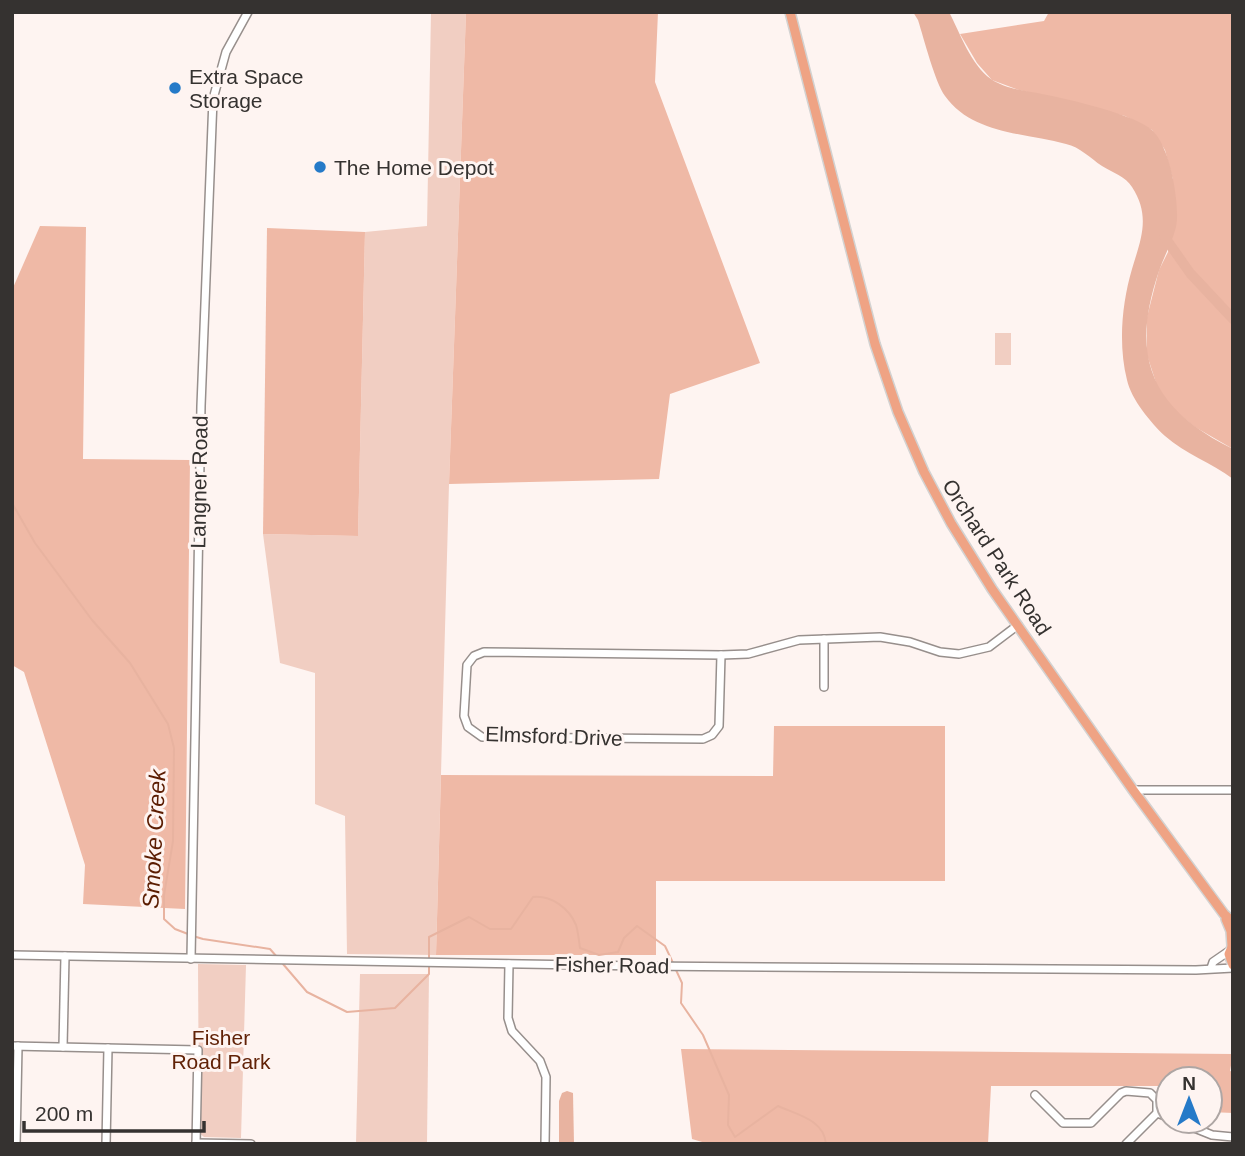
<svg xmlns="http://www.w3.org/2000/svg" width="1245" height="1156" font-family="Arial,sans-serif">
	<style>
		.green { fill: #f1cec2 }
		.forest { fill: #efb9a6 }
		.water { fill: #e8b3a0 }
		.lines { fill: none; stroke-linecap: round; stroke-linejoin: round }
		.stream { stroke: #e8b3a0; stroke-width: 2 }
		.river { stroke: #e8b3a0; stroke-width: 10 }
		.minor-casing { stroke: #978f8c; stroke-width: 10 }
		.major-casing { stroke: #d3d2d1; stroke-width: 12 }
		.minor { stroke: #fff; stroke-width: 7 }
		.major { stroke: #efa384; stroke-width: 9 }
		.poi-dot { fill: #257ac8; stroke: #fef4f1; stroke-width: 2.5 }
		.labels { text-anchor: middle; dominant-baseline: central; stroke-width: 6; stroke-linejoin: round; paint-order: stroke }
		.poi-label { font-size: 21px; fill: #353230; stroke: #fef4f1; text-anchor: start }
		.street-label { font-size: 21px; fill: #353230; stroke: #fef4f1 }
		.park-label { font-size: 21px; fill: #612207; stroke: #fef4f1 }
		.water-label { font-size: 23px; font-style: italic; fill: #5b1d02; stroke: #fef4f1 }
	</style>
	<rect width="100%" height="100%" fill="#fef4f1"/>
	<g class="green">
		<polygon points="431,12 466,12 449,484 436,955 347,954 345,816 315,804 315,673 280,663 263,534 358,536 365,232 427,226"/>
		<rect x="995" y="333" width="16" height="32"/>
		<polygon points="198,964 246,965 241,1138 204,1137 199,1133"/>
		<polygon points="360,974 429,974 427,1144 356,1144"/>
	</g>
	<g class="forest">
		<polygon points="466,12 658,12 655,82 760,363 670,394 659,479 449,484"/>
		<polygon points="1049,12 1233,12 1233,449 1195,427 1174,410 1159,392 1147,355 1147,317 1159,270 1168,252 1173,180 1165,150 1152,130 1125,116 1019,90 992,80 977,63 960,34 1044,21"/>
		<polygon points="40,226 86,227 83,459 190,460 185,909 83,904 85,865 24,672 12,665 12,290"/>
		<polygon points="267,228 365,232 358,536 263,534"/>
		<polygon points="774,726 945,726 945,881 656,881 656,955 436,955 441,775 773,776"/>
		<polygon points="681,1049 1233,1054 1230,1071 1233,1072 1233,1113 1210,1112 1210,1079 1168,1079 1168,1086 991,1086 988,1144 709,1144 692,1139"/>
	</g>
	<g class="water">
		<path d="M913,12H949C960,33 971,65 991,79C1005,89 1027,91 1042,94C1067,99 1136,114 1153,131C1157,135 1162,143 1164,149C1172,165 1180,209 1176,227C1172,243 1164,256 1159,271C1129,358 1152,409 1233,449V479C1212,463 1185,454 1165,436C1151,423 1131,399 1127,380C1118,344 1122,303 1132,269C1141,239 1151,216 1132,187C1126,177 1112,172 1102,166C1090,158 1080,147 1066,144C1025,133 972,134 945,96C935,82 924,39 918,20Z"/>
		<polygon points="567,1091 573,1093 574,1144 559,1144 559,1101 562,1093"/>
	</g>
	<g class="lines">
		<g class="stream">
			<polyline points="12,503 35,543 92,620 130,663 168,724 174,748 173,841 164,895 164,919 175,929 188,934"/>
			<polyline points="193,936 203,939 270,949 277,957"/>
			<path d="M429,960V937L469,917L490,929H511L533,897C551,895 569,908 576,925C578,931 579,941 580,948L599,955L618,952L624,938L637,926L665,946L674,965"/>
			<polyline points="283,964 307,992 347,1012 395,1008 429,974 429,966"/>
			<path d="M676,970L682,983L681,1003L703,1035L729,1095L728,1125L735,1137L778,1106C798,1115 824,1120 826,1144"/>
		</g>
		<polyline class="river" points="1164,236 1190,273 1233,319"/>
		<g class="minor-casing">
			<g id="minor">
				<polyline points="824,639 824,687"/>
				<polygon points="484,652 721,655 719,726 712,735 703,739 482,737 468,727 464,716 467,665 474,656"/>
				<polyline points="721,655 748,654 799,640 880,637 910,642 940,652 959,654 989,647 1018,625"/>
				<polyline points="1133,790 1233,790"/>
				<polyline points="12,955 640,966 1196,970 1233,968"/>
				<polyline points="191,959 201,406 213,99 226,52 248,12"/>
				<polyline points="509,964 508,1018 512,1031 540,1061 546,1077 545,1144"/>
				<polyline points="1211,968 1213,962 1229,951"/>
				<polyline points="12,1046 198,1050 196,1144"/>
				<polyline points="63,1047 65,956"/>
				<polyline points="1035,1095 1063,1123 1091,1123 1121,1093 1126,1091 1150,1093 1157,1100 1157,1113 1126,1144"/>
				<polyline points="1157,1113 1168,1117"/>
				<polyline points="1177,1121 1212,1135 1233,1137"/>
				<polyline points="196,1143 251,1144"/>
				<polyline points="16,1144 18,1046"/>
				<polyline points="106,1144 108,1048"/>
			</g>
		</g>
		<g class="major-casing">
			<g id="major">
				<polyline points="790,12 875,344 898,412 924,472 951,523 992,589 1133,790 1224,914 1233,922"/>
				<polyline points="1226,919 1231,931 1232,946"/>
				<polyline points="1233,945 1229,954 1233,965"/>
			</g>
		</g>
		<use href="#minor" class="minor"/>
		<use href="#major" class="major"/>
	</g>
	<g class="poi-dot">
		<circle cx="175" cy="88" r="7"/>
		<circle cx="320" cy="167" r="7"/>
	</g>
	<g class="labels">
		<g class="poi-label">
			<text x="189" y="76">Extra Space<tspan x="189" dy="24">Storage</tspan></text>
			<text x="334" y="167">The Home Depot</text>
		</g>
		<g class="street-label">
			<text transform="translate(199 482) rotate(-89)">Langner Road</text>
			<text transform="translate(997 557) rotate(57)">Orchard Park Road</text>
			<text transform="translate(554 736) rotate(2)">Elmsford Drive</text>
			<text transform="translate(612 965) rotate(1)">Fisher Road</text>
		</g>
		<g class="park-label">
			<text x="221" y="1037">Fisher<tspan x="221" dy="24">Road Park</tspan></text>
		</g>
		<g class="water-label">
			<text transform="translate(154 839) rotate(-87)">Smoke Creek</text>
		</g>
	</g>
	<rect width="1245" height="1156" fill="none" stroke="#353230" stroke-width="28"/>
	<g transform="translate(1189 1100)"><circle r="33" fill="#fef4f1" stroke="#aea6a4" stroke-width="2"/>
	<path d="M0-5L12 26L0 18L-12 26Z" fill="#257ac8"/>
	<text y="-10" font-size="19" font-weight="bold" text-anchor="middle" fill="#353230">N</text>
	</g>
	<path d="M24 1121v10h180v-10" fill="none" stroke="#353230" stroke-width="3.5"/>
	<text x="35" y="1121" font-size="21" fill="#353230" stroke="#fef4f1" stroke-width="5" paint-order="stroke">200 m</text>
</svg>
